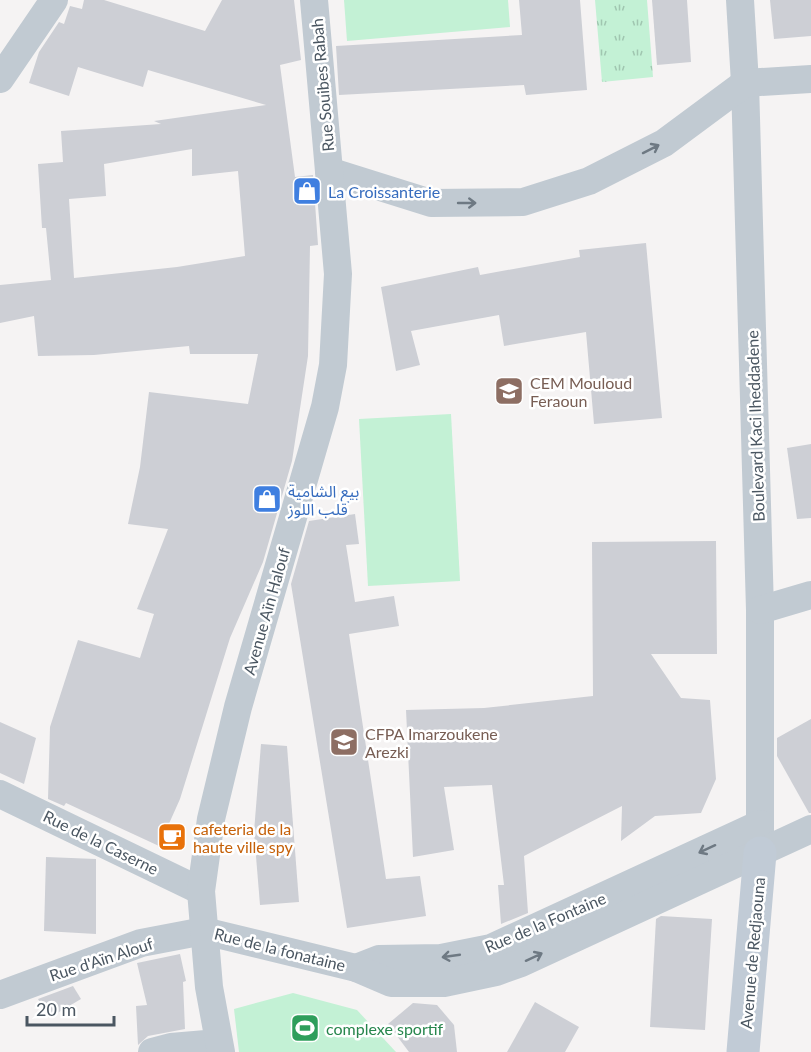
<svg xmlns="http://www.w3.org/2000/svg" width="811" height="1052" font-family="Lato,'Noto Sans Arabic',sans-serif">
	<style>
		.grass { fill: url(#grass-tufts) }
		.garden { fill: #c3f1d5 }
		.building { fill: #cdcfd5; fill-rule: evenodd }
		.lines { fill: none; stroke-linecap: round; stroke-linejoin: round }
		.street { stroke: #c1cad2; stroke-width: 28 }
		.secondary { stroke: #c1cbd6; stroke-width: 33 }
		.oneway { stroke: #6e7983 }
		.labels { text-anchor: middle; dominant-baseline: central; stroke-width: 5; stroke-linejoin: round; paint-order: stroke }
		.street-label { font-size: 16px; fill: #4a5661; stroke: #fff }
		.shop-label { font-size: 16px; fill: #366cbe; stroke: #fff; text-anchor: start }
		.education-label { font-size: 16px; fill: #785e54; stroke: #fff; text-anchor: start }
		.food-label { font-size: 16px; fill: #c56008; stroke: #fff; text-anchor: start }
		.leisure-label { font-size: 16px; fill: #27864d; stroke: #fff; text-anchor: start }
	</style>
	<defs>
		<pattern id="grass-tufts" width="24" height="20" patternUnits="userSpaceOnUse" patternTransform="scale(1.5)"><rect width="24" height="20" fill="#c3f1d5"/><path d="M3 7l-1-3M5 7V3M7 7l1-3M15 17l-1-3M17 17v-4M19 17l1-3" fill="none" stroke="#a0c6b0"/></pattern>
	</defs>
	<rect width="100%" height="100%" fill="#f5f3f3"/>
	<polygon class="grass" points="595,0 647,0 653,77 602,82"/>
	<g class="garden">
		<polygon points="344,0 508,0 510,27 347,41"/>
		<polygon points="451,414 460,581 368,586 359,419"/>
		<polygon points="293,993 357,1010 396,1052 239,1052 234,1009"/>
	</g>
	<g class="building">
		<path d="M84,0H104L205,31L222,0H294L301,60L280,65L295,177L313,175L318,245L310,246L308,356L292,461L263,562L230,638L180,799L159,846L66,803L64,806L48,799L50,727L78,640L140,658L154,614L137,609L168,529L128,524L140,467L149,392L248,404L258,354H190L189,346L94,355L38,356L34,316L0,323V285L51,280L46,228H42L38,164L63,162L61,131L161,124L154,121L266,105L148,70L143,87L78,67L69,96L29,83L39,52L59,22L64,24L70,6L82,9ZM192,149V176L238,171L245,256L177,267L74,278L69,199L106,196L104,164Z"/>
		<polygon points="519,0 580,0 587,90 526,95 524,85 339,95 336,46 522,35"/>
		<polygon points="652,0 687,0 691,62 657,65"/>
		<polygon points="770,0 811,0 811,36 774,39"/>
		<polygon points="646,243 662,418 594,424 586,332 504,346 499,315 411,331 420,365 396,371 381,287 478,267 480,275 580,257 579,250"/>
		<polygon points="811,444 811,518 797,519 787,448"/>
		<polygon points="355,514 359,544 346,545 355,602 394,596 399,626 349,634 386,879 420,876 426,916 347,928 291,584 309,521"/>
		<polygon points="716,541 717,654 651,654 681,698 710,700 716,779 701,813 655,816 621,841 622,806 524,856 528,913 501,924 498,885 504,885 492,785 444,787 454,850 413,857 406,710 484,708 593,696 592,542"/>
		<polygon points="811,719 811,813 809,813 777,756 777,738"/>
		<polygon points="0,722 36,738 24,784 0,773"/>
		<polygon points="261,744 287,746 299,902 260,905 254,832"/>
		<polygon points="46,857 96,859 96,934 44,931"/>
		<polygon points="661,916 712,919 705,1030 650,1027 656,919"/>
		<polygon points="180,954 186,981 183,982 185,1029 148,1036 138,1045 136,1006 147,1005 137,963"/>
		<polygon points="73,986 81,999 49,1018 38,999"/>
		<polygon points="535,1002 579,1027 565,1052 507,1052"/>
		<polygon points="413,1003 437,1005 454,1025 457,1052 409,1052 388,1024"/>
	</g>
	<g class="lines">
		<g class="street">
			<polyline points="740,0 745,83 760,610 760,853"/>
			<polyline points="0,79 54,0"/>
			<polyline points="329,171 431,203 523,202 589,181 664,143 745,83 811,79"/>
			<polyline points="760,610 811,595"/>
			<polyline points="0,794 201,891"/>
			<polyline points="356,968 379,959 441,958 491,948 760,824"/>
			<polyline points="0,995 141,943 204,931 356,968 391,983 444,983 496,972 521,963 811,829"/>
			<polyline points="152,1052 171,1047 218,1043"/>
			<polyline points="221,1052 209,987 201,891 211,819 238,707 325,407 333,365 338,274 314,0"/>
		</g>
		<polyline class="secondary" points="743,1052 760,853"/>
	</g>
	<defs><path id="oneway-shaft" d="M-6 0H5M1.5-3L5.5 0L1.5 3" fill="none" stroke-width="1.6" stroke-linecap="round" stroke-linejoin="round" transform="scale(1.5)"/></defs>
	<g class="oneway">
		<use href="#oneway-shaft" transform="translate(651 149) rotate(-27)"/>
		<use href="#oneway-shaft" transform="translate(467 203)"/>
		<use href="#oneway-shaft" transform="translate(707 849) rotate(155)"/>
		<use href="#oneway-shaft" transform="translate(451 956) rotate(172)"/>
		<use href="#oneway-shaft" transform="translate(534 957) rotate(-25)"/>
	</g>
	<defs>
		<g id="shop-square" transform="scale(1.5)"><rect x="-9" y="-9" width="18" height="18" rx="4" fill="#3f7fe0" stroke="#fff"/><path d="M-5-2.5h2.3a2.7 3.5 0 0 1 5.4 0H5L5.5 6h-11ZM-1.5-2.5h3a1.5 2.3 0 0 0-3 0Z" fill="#fff"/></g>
		<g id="school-square" transform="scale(1.5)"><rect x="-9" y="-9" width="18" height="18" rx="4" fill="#8d6e63" stroke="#fff"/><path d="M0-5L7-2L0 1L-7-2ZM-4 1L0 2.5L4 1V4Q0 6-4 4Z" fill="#fff"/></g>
		<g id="university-square" transform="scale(1.5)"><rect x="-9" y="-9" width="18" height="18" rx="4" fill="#8d6e63" stroke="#fff"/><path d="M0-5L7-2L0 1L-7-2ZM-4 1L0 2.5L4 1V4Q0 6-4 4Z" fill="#fff"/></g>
		<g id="cafe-square" transform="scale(1.5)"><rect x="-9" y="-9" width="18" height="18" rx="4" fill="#e8710a" stroke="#fff"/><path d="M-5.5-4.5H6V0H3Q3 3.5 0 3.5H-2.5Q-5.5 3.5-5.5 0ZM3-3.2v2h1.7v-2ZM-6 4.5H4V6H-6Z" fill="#fff"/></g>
		<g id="stadium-square" transform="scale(1.5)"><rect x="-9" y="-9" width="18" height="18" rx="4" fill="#2e9e5b" stroke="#fff"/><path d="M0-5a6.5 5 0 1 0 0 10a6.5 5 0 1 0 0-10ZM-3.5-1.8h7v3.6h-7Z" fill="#fff"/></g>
	</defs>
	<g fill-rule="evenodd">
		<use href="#shop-square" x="307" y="191"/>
		<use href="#school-square" x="509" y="391"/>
		<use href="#shop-square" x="267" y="499"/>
		<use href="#university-square" x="344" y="742"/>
		<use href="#cafe-square" x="172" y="837"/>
		<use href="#stadium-square" x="305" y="1028"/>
	</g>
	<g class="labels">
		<g class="street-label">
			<text transform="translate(322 85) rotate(-95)">Rue Souibes Rabah</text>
			<text transform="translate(755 426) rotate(-92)">Boulevard Kaci Iheddadene</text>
			<text transform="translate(266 611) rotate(-74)">Avenue Aïn Halouf</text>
			<text transform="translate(101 842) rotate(26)">Rue de la Caserne</text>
			<text transform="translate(545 922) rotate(-23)">Rue de la Fontaine</text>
			<text transform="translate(280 949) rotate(14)">Rue de la fonataine</text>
			<text transform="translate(752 953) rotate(-85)">Avenue de Redjaouna</text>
			<text transform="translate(101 959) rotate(-18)">Rue d'Aïn Alouf</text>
		</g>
		<g class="shop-label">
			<text x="328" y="191">La Croissanterie</text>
			<text x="288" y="490">بيع الشامية<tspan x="288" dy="18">قلب اللوز</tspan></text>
		</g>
		<g class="education-label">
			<text x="530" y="382">CEM Mouloud<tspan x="530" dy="18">Feraoun</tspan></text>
			<text x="365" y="733">CFPA Imarzoukene<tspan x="365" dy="18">Arezki</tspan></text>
		</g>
		<g class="food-label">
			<text x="193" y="828">cafeteria de la<tspan x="193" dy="18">haute ville spy</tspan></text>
		</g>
		<g class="leisure-label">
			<text x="326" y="1028">complexe sportif</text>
		</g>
	</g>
	<path d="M27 1016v9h87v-9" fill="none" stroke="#4a5661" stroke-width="3"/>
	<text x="36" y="1016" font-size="18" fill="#4a5661" stroke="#ffffff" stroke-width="4.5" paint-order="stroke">20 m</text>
</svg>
